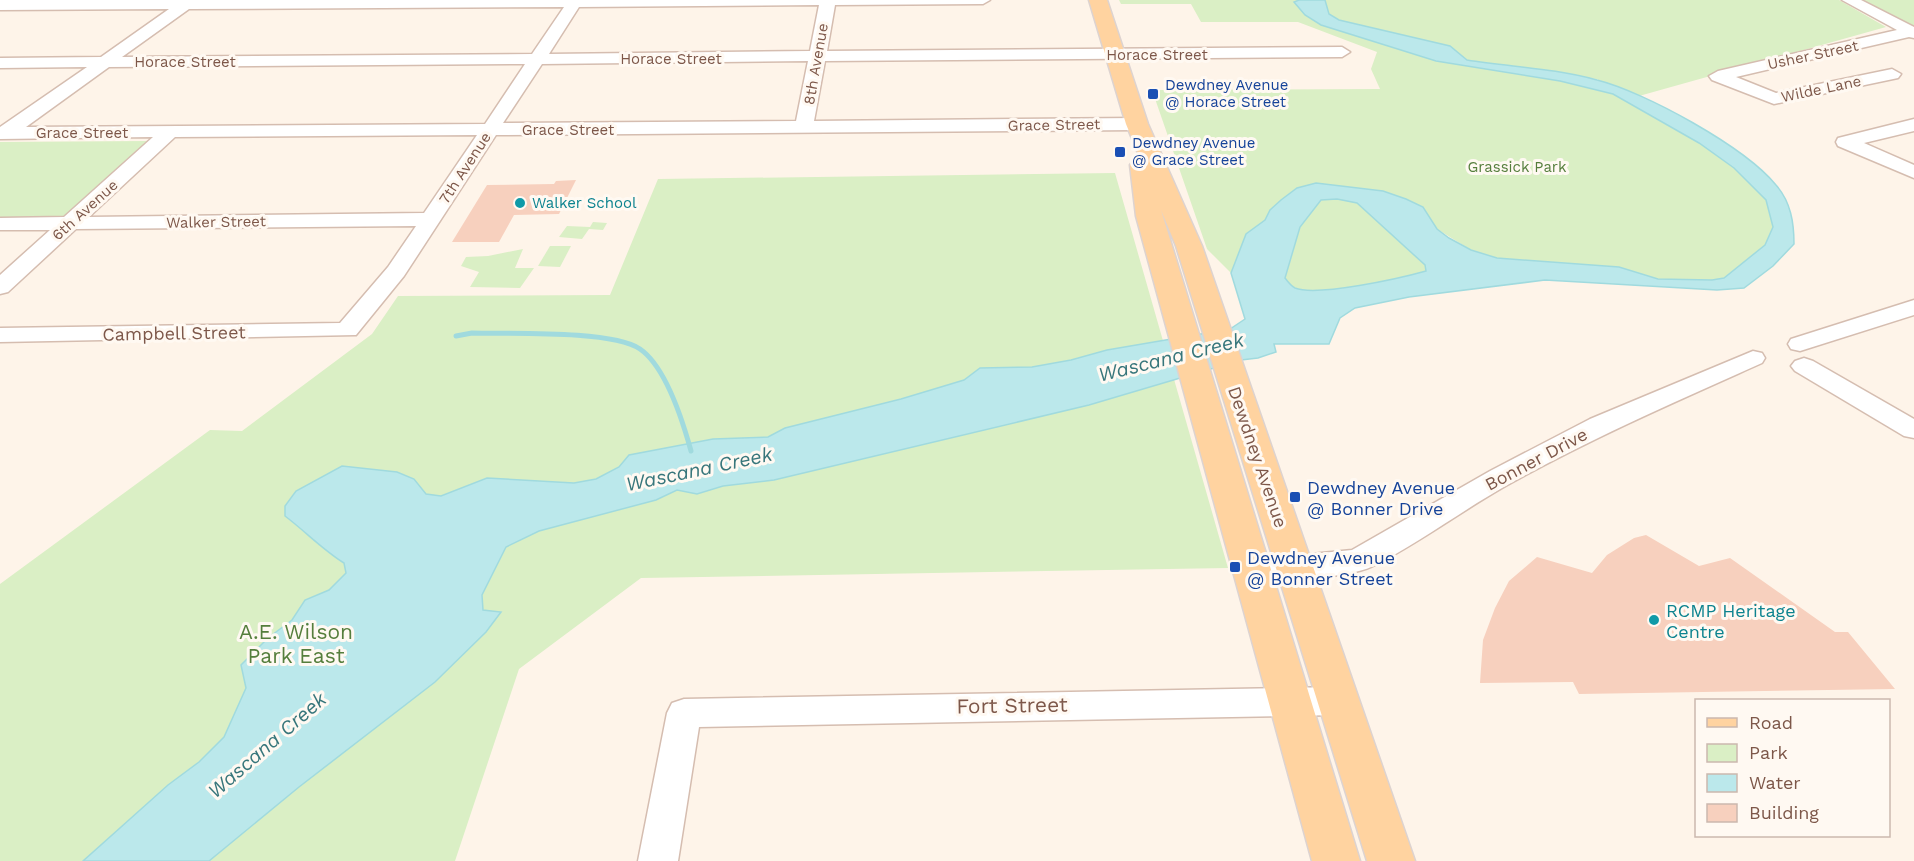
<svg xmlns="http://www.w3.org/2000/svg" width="1914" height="861" font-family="'Work Sans',sans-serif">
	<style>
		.green { fill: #daefc5 }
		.water { fill: #bbe8eb; stroke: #a0dade; stroke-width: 1.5; fill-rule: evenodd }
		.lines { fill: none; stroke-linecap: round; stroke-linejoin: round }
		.stream { stroke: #a0dade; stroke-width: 5 }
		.building { fill: #f7d0be }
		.minor-casing { stroke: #d5bdb0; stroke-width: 3 }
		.major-casing { stroke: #ddd3d0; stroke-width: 3 }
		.minor { fill: #fff; fill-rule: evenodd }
		.major { fill: #ffd3a0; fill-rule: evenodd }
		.transit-dot { fill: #1a4fb4; stroke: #fff9f2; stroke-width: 2 }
		.culture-dot { fill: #0f9aa8; stroke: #fff9f2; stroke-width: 2 }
		.labels { text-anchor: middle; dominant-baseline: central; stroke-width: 6; stroke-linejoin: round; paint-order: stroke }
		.far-street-label { font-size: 15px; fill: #7d5749; stroke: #fff9f2 }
		.far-transit-label { font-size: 15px; fill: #164399; stroke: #fff9f2; text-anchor: start }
		.far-park-label { font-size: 15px; fill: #557e3c; stroke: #fff9f2 }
		.far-culture-label { font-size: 15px; fill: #0d838f; stroke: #fff9f2; text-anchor: start }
		.street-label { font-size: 18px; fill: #7d5749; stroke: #fff9f2 }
		.transit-label { font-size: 18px; fill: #164399; stroke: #fff9f2; text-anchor: start }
		.culture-label { font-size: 18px; fill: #0d838f; stroke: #fff9f2; text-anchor: start }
		.water-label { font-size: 20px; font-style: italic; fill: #37767b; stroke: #fff9f2 }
		.near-park-label { font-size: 21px; fill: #557e3c; stroke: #fff9f2 }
		.near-street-label { font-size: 21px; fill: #7d5749; stroke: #fff9f2 }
	</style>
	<rect width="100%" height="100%" fill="#fef4e9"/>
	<g class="green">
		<polygon points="1119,0 1299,0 1294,2 1321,25 1436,61 1560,81 1613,94 1699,143 1734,168 1766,200 1773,227 1765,245 1724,278 1712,280 1658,279 1619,267 1497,258 1471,250 1437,229 1423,208 1297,188 1270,210 1265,220 1246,234 1231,273 1207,249 1152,90 1380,89 1371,69 1377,52 1298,22 1201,22 1191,4 1121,4"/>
		<polygon points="1325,0 1839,0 1886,27 1639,96 1596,79 1467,60 1450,46 1339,20 1329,14"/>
		<polygon points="1862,0 1914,0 1914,29 1912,28"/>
		<polygon points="148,141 63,217 0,217 0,142"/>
		<polygon points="1115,173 1228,568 641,578 519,669 455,861 0,861 0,584 210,430 242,431 372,334 398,296 610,295 658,179"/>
		<path d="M1337,199L1357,203L1425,265L1426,271C1401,278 1317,297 1295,288C1291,286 1288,282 1285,278L1300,227L1321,200Z"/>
		<polygon points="593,222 607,223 603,230 589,229 582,239 559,237 567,226 590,227"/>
		<polygon points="550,246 571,246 560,267 538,266"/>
		<polygon points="523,249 515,268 534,268 520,288 470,287 479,272 461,266 466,257 488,256"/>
	</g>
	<path class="water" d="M1299,0H1325L1329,14L1339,20L1450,46L1467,60C1510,67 1555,68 1597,80C1645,92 1745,147 1776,185C1791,202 1794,223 1794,244L1773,266L1744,288L1717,290L1545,280L1409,297L1355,308L1340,318L1329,344H1274L1276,352L1258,358L1241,360L1089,405L774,480L723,486L697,494L677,490L656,500L539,531L506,547L482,595L483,610L501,612L486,632L435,682L299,787L209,861H83L168,785L199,762L224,737L246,688L241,665L268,638L292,620L305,600L329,590L346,573L344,563C323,550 306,532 285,516V506L296,491L342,466L397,472L414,479L426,494L441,496L487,478L574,483L596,479L619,467L629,455L713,439L768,437L785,428L901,399L964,380L980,368L1032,367L1071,360L1107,350L1230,329L1245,319L1231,273L1246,234L1265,220L1270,210L1281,200L1297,188L1316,183L1383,191L1406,199L1423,207L1437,229L1449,238L1471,250L1497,258L1619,267L1658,279L1712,280L1724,278L1765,245L1773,227L1766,200L1734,168L1699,143L1613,94L1560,81L1436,61L1321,25L1305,15L1294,2ZM1337,199L1357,203L1425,265L1426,271C1401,278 1317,297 1295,288C1291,286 1288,282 1285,278L1300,227L1321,200Z"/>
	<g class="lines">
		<path class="stream" d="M456,336L472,333C509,334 612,330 640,349C666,367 683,422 691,451"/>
	</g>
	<g class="building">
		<polygon points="576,180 559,214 514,215 499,242 452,242 487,185 554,184 556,181"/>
		<polygon points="1646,535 1699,566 1730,558 1835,632 1848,632 1895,689 1579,694 1573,682 1480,683 1483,640 1495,608 1509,581 1537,557 1592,573 1607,555 1634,538"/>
	</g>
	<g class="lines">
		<g class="minor-casing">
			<g id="minor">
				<path d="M0,0H990L983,4L835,5L827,51L1342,47L1350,52L1342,57L825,61L814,121L1137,118L1146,124L1137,130L496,135L404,276L356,335L0,342V328L340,323L388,267L416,226L76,229L8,292L0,294V275L50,230H0V218L64,217L153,137L0,139V127L87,67L0,68V58L101,57L169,9L0,10ZM819,5L810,51L549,54L579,7ZM564,7L532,54L122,57L189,9ZM808,61L796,121L503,123L542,64ZM525,64L485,124L26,127L109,67ZM477,135L424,213L89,217L175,137Z"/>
				<polygon points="1842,0 1861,0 1914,27 1914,38 1909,37 1736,77 1776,93 1892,69 1901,74 1898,78 1774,104 1712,80 1709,76 1718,71 1897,30"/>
				<polygon points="1914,119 1914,131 1864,143 1914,165 1914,178 1838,146 1836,142 1838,138"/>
				<polygon points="1914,300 1914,315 1800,351 1791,349 1788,344 1791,339"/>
				<path d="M1753,351L1762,353L1765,358L1762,363C1677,401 1592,438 1511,483C1465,508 1417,545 1371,567C1348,578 1264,584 1240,577L1236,569L1240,561L1352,550L1490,471L1590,419Z"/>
				<polygon points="1804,358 1813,361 1914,419 1914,438 1904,436 1795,371 1791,366 1795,361"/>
				<polygon points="1340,687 1352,691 1357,701 1352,711 1340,715 699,727 678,861 638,861 667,713 672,703 684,699"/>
			</g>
		</g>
		<g class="major-casing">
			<polygon id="major" points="1089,0 1107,0 1148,124 1202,246 1415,861 1367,861 1176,246 1161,210 1360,861 1312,861 1136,216 1130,165 1134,160 1140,158 1126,124"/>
		</g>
		<use href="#minor" class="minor"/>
		<use href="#major" class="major"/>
	</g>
	<g class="transit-dot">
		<rect x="1147" y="88" width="12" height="12" rx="3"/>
		<rect x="1114" y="146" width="12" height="12" rx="3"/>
		<rect x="1289" y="491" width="12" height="12" rx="3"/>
		<rect x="1229" y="561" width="12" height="12" rx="3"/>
	</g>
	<g class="culture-dot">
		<circle cx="520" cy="203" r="6"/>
		<circle cx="1654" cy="620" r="6"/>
	</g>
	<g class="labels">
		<g class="far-street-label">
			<text x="1157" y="55">Horace Street</text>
			<text transform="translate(1813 55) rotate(-12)">Usher Street</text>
			<text x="671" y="59">Horace Street</text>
			<text x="185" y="62">Horace Street</text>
			<text transform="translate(816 64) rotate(-80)">8th Avenue</text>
			<text transform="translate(1821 89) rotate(-12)">Wilde Lane</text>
			<text transform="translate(1054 125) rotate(-1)">Grace Street</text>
			<text x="568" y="130">Grace Street</text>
			<text x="82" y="133">Grace Street</text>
			<text transform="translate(465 168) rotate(-57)">7th Avenue</text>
			<text transform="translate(85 210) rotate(-42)">6th Avenue</text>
			<text transform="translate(216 222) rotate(-1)">Walker Street</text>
		</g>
		<g class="far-transit-label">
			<text x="1165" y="85">Dewdney Avenue<tspan x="1165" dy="17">@ Horace Street</tspan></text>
			<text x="1132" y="143">Dewdney Avenue<tspan x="1132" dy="17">@ Grace Street</tspan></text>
		</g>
		<g class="far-park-label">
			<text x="1517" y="167">Grassick Park</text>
		</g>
		<g class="far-culture-label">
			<text x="532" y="203">Walker School</text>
		</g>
		<g class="street-label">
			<text transform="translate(174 333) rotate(-1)">Campbell Street</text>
			<text transform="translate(1258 457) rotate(71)">Dewdney Avenue</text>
			<text transform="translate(1536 459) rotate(-28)">Bonner Drive</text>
		</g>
		<g class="transit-label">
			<text x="1307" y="487">Dewdney Avenue<tspan x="1307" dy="21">@ Bonner Drive</tspan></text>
			<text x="1247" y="557">Dewdney Avenue<tspan x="1247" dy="21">@ Bonner Street</tspan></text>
		</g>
		<g class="culture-label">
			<text x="1666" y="610">RCMP Heritage<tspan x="1666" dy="21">Centre</tspan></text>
		</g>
		<g class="water-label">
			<text transform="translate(1171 357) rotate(-14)">Wascana Creek</text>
			<text transform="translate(699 469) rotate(-12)">Wascana Creek</text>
			<text transform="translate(267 745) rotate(-41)">Wascana Creek</text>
		</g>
		<g class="near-park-label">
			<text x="296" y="631">A.E. Wilson<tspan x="296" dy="24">Park East</tspan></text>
		</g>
		<g class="near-street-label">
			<text transform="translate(1012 705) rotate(-1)">Fort Street</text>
		</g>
	</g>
	<rect x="1695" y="699" width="195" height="138" fill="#fff9f2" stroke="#cbb8ae" stroke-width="1.5"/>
	<rect x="1707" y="718" width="30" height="9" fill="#ffd3a0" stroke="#cbb8ae" stroke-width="1.5"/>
	<text x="1749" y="729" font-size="18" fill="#7d5749">Road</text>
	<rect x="1707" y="744" width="30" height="18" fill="#daefc5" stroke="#cbb8ae" stroke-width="1.5"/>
	<text x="1749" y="759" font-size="18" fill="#7d5749">Park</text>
	<rect x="1707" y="774" width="30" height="18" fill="#bbe8eb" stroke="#cbb8ae" stroke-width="1.5"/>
	<text x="1749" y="789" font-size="18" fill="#7d5749">Water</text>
	<rect x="1707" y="804" width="30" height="18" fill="#f7d0be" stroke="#cbb8ae" stroke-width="1.5"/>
	<text x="1749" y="819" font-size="18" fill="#7d5749">Building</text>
</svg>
